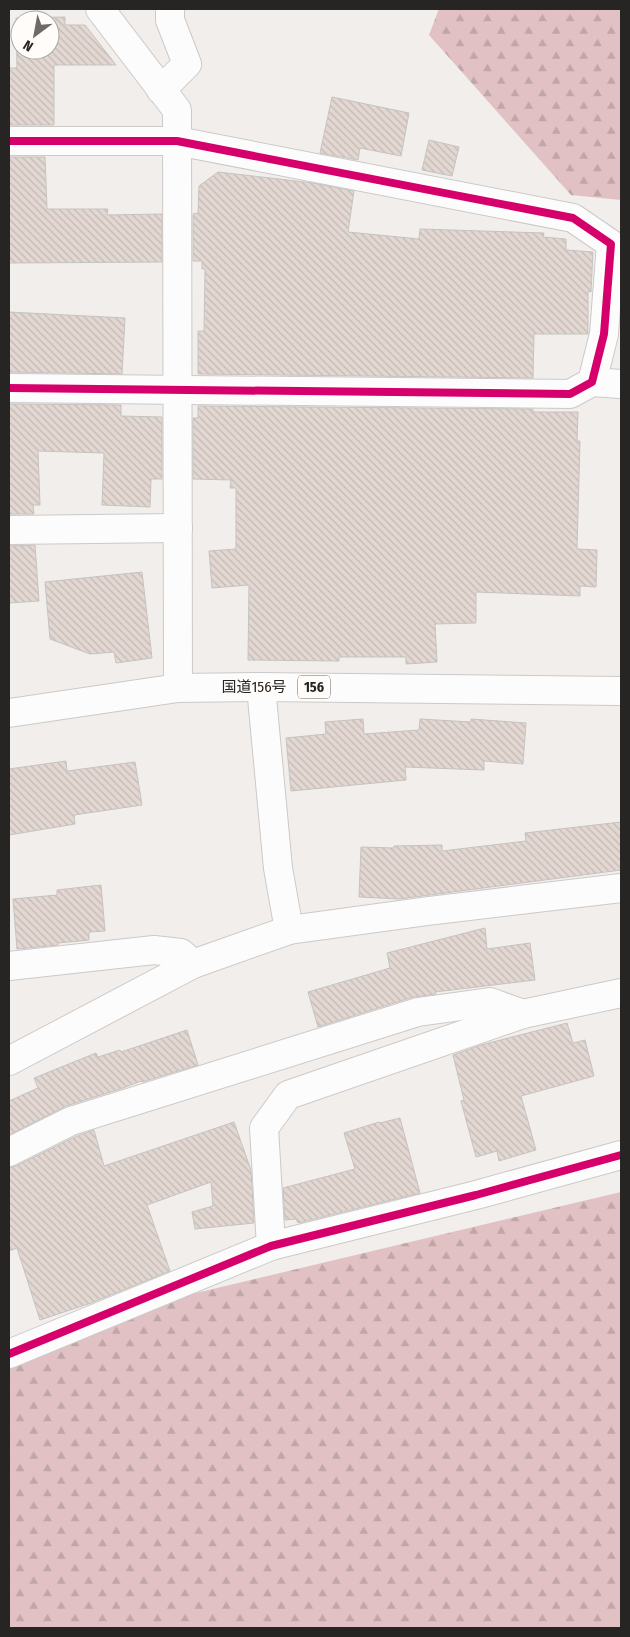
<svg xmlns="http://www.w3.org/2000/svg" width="630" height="1637" font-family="'Fira Sans Condensed','Noto Sans JP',sans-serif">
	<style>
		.forest { fill: url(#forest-firs) }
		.building { fill: url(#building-back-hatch); stroke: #c5c3c1; fill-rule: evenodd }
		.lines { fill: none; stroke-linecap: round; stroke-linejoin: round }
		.minor-casing { stroke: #cccac8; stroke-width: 30 }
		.highway-casing { stroke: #cccac8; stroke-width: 30 }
		.minor { stroke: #fdfcfc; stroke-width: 28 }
		.highway { stroke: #fdfcfc; stroke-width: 28 }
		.cycleway-casing { stroke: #fffcf9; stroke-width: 11 }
		.cycleway { stroke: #d6006c; stroke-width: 8 }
		.labels { text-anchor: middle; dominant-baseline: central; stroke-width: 5; stroke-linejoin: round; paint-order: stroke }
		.shield { fill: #fffcf9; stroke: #676663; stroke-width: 1 }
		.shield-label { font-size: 14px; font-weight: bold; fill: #262523 }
		.street-label { font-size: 15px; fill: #262523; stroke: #fffcf9 }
	</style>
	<defs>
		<pattern id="forest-firs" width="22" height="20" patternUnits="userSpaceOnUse" patternTransform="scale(1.25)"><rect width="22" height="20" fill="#e1c1c4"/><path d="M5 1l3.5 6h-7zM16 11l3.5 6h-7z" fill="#c1a6a8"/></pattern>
		<pattern id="building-back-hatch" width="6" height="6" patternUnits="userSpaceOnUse" patternTransform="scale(1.25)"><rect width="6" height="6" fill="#e3d7d2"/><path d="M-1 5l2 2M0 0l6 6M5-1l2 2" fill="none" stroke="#c3b8b4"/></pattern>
	</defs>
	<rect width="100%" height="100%" fill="#f1eeeb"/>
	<g class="forest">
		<polygon points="439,9 621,9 621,200 571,195 429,35"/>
		<polygon points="621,1192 621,1628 9,1628 9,1340 19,1335"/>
	</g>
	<g class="building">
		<path d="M65,17V25H85L116,65H54V125H9V68H17L16,18ZM20,20H50V50H20Z"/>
		<polygon points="332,97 409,113 401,156 360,148 358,160 320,153"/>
		<polygon points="429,140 459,147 452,176 422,170"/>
		<polygon points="9,157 45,157 47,209 108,209 107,215 162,214 162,262 9,263"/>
		<polygon points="218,172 313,183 354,191 348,232 419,239 420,229 544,233 543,237 566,239 566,250 593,252 591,292 588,291 588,334 534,334 533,378 198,374 198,331 204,331 205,269 202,269 202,261 193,261 193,214 198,213 199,186"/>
		<polygon points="9,312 125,318 122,374 9,372"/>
		<polygon points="9,404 121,405 121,416 162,417 162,479 151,479 150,507 102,505 104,453 38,451 40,505 33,505 34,514 9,514"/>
		<polygon points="198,406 533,409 533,412 578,412 577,441 580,441 577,549 597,550 596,587 580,586 580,596 476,592 476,623 435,624 437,662 406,664 406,657 339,657 339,661 248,660 249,585 212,588 209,551 236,549 236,488 230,488 231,480 193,479 193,418 198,418"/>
		<polygon points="35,545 39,601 9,603 9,546"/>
		<polygon points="142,572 152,658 116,663 114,652 90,654 50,639 45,582"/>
		<polygon points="363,719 364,734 419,730 420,719 471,722 471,719 526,723 523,764 484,761 484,770 405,767 406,780 291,791 286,738 326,734 325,722"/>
		<polygon points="66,761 67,771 135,762 142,805 74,815 75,824 9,835 9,769"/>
		<polygon points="621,822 621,870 399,899 359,897 361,847 394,848 394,846 442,845 442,851 526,841 525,833"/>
		<polygon points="101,885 105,931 89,932 89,940 58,943 58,945 17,949 13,899 57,895 57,890"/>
		<polygon points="485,928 487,949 530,943 535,980 435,992 436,994 413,997 318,1027 308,992 390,968 387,953"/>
		<polygon points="567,1023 573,1043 585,1040 594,1076 521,1096 536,1150 499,1161 497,1151 476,1157 461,1101 464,1100 453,1055 481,1045"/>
		<polygon points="187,1030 198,1065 142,1082 141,1081 123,1088 66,1106 9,1135 9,1101 38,1088 34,1078 96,1053 98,1057 120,1050 121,1052"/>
		<polygon points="400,1118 420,1193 298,1223 296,1219 285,1220 283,1188 355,1169 344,1133 379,1122 380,1123"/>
		<polygon points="234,1122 251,1170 254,1223 195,1229 192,1212 213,1206 211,1182 147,1205 170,1271 91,1303 40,1320 17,1248 9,1251 9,1168 16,1166 77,1136 94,1130 104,1166"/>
	</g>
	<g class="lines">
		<g class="minor-casing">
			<g id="minor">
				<polyline points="100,9 177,110 178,688"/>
				<polyline points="161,90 187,64 170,20 170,9"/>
				<polyline points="9,141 177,141 573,218 611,244 604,334 592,382 570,394 9,388"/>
				<polyline points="592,382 621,384"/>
				<polyline points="9,530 178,528"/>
				<polyline points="261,687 278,868 289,930"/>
				<polyline points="9,966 154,950 181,953 193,964"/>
				<polyline points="9,1061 193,964 289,930 428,911 621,888"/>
				<polyline points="9,1152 71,1121 418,1012 490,1002 523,1014"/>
				<polyline points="271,1246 264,1128 288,1095 523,1014 621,993"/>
				<polyline points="9,1354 271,1246 476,1195 621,1155"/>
			</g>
		</g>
		<g class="highway-casing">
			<polyline id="highway" points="9,713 178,688 261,687 621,691"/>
		</g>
		<use href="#minor" class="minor"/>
		<use href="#highway" class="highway"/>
		<g class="cycleway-casing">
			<g id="cycleway">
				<polyline points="9,141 177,141 573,218 611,244 604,334 592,382 570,394 9,388"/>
				<polyline points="9,1354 271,1246 476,1195 621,1155"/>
			</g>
		</g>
		<use href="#cycleway" class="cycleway"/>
	</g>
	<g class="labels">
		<rect class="shield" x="298" y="675.5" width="32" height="23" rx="4"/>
		<g class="shield-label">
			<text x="314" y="687">156</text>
		</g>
		<g class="street-label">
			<text x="254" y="687">国道156号</text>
		</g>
	</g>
	<rect width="630" height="1637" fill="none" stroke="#262523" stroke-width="20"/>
	<g transform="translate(35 35) rotate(212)"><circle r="24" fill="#fffcf9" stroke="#a8a6a3"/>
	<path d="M0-4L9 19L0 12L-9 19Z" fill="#6d6b69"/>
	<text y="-8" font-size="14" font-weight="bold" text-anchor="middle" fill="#262523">N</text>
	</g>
</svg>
